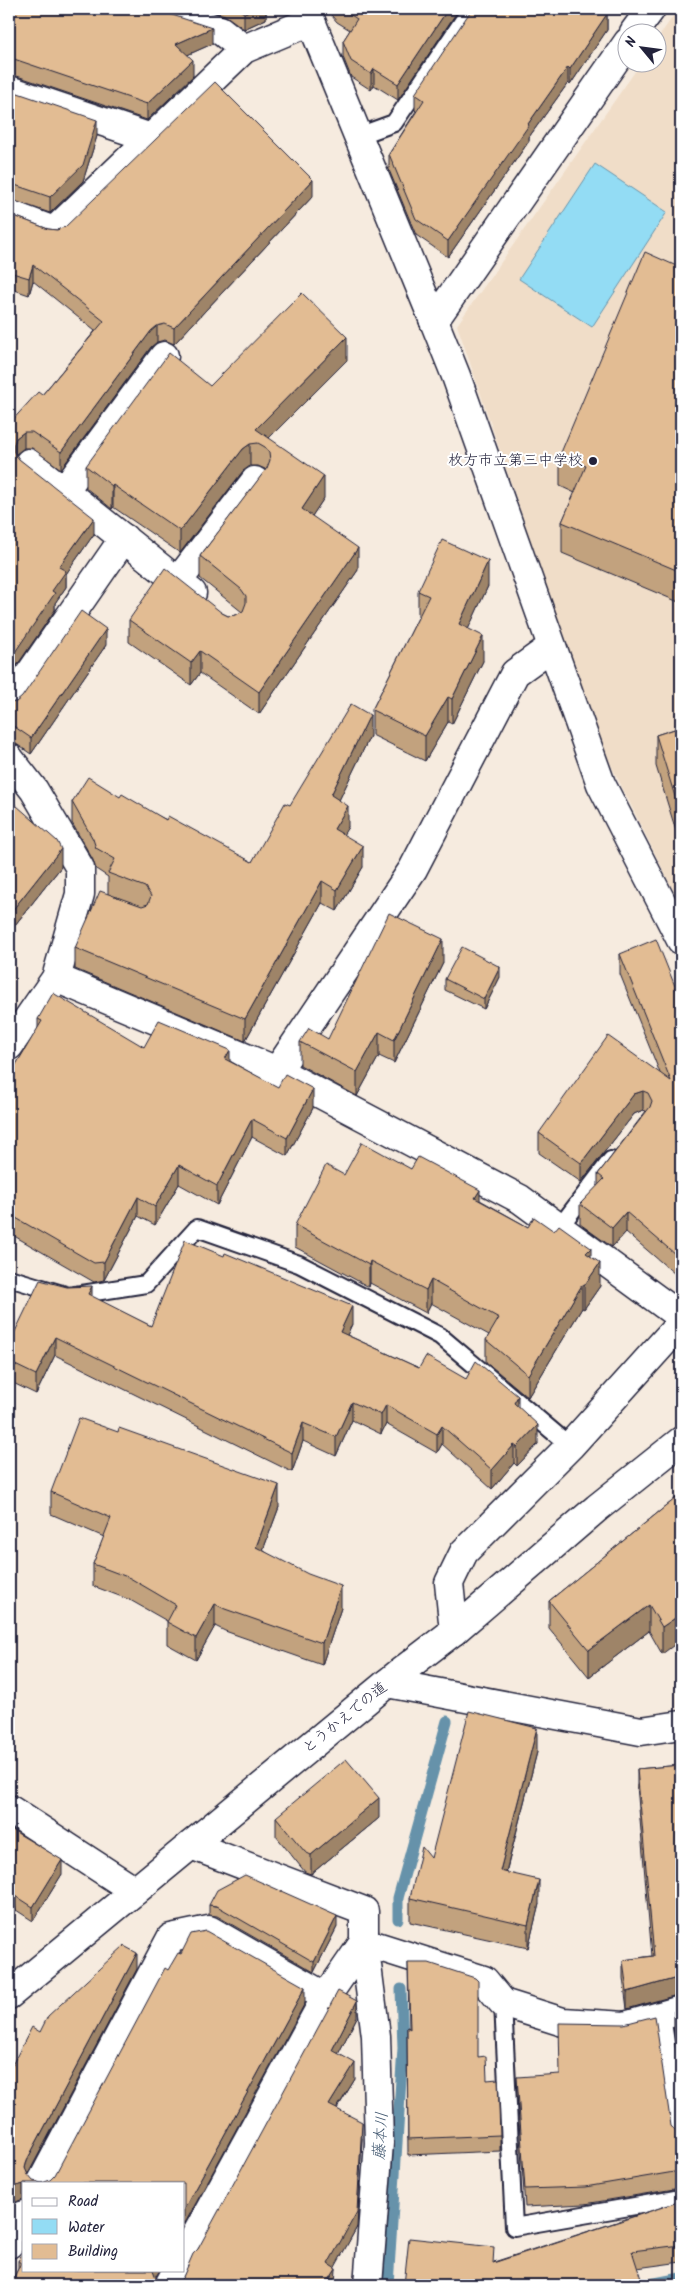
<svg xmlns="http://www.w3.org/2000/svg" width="690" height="2294" font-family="Kalam,'Klee One',sans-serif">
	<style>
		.built { fill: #f0ddc8 }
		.water { fill: #93dcf4; stroke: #6692aa }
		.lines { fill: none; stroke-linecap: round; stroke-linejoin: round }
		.stream { stroke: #6692aa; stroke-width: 11 }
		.service-casing { stroke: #22223b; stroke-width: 20 }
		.minor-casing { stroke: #22223b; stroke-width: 31 }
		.tertiary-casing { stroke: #22223b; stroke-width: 31 }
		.service { stroke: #fff; stroke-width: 16 }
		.minor { stroke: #fff; stroke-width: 28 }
		.tertiary { stroke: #fff; stroke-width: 28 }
		.wall { fill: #c2a27e; stroke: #22223b }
		.shaded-wall { fill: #9e8467; stroke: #22223b }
		.building { fill: #e2bc93; stroke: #22223b }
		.poi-dot { fill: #22223b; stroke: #fff; stroke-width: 2 }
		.labels { text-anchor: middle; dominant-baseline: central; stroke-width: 4; stroke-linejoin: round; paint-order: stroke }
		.poi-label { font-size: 15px; fill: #22223b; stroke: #fff; text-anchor: end }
		.street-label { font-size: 15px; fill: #22223b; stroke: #fff }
		.water-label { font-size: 16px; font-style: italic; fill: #445a72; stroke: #fff }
	</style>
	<rect width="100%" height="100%" fill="#f6ebdf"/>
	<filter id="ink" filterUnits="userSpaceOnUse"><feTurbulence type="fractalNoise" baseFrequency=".02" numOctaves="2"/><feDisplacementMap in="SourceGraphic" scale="10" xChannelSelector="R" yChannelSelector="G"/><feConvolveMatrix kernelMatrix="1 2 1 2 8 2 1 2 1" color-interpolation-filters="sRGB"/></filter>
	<g filter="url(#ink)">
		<polygon class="built" points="678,9 681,9 681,906 610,763 550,597 457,325 641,63 658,62 658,38"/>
		<polygon class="water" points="595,164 667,212 592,327 519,279"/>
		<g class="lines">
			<g class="stream">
				<polyline points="398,1919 398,1898 447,1721"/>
				<polyline points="388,2285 403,2048 401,1989"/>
				<polyline points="645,2285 681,2278"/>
			</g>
			<g class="service-casing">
				<g id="service">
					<polyline points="358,136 394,123 471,9"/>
					<polyline points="559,1228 611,1160"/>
					<polyline points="9,1278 69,1296 146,1284 197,1228 299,1264 440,1336 570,1446"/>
					<polyline points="503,2003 514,2227 681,2198"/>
					<polyline points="662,2016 681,2142"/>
				</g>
			</g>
			<g class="minor-casing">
				<g id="minor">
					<polyline points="156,9 220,30 244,49"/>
					<polyline points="306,9 434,321"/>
					<polyline points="634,32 651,9"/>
					<polyline points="9,90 151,138"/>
					<polyline points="9,214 54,231 244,49 311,21"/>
					<polyline points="434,321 628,42"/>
					<polyline points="29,463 192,593"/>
					<polyline points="64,491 164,356"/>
					<polyline points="178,581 255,481"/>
					<polyline points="9,704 124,538"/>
					<polyline points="9,758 34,790 80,868 80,894 56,978 9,1046"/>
					<polyline points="56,978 277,1071 520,1199 681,1317"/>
					<polyline points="277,1071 413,869 515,673 551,647"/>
					<polyline points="454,1631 449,1583 464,1552 570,1446 681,1323"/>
					<polyline points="387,1683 641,1731 681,1725"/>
					<polyline points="9,1809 135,1891"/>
					<polyline points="191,1845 364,1911 364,1942 484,1980 503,2003 563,2022 625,2026 681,2010"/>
					<polyline points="364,1942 376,2036 379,2143 368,2285"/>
					<polyline points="41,2183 171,1938 209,1930 326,1997"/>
					<polyline points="9,2244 24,2215"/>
					<polyline points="184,2257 326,1997 364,1942"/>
					<polyline points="169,2285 177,2270"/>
				</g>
			</g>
			<g class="tertiary-casing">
				<g id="tertiary">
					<polyline points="434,321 456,376 601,784 681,940"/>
					<polyline points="9,1995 403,1670 454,1631 597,1508 681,1441"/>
				</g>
			</g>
			<use href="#service" class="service"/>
			<use href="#minor" class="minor"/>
			<use href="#tertiary" class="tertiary"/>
		</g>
		<g class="wall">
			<polygon points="9,9 212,44 187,55 193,76 147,120 14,75 9,75"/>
			<polygon points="205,9 266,9 266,19 244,29 225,15"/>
			<polygon points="326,9 459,9 398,100 374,85 371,90 351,77 343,57 343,41 350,30 337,22"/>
			<polygon points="607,14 607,30 570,85 568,83 529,137 529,141 448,257 416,235 389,170 389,154 416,111 415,110 415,94"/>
			<polygon points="9,90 97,136 83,181 50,213 9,199"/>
			<polygon points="313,196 174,344 165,340 157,342 151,347 61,469 32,448 24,448 16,454 16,455 19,459 94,534 66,574 66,587 55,603 55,610 9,677 9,424 42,395 95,331 33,281 29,295 9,288 9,214 48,229 57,230 64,228"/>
			<polygon points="681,268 681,603 562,553 562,522 575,493 560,486 560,455"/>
			<polygon points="347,360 269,438 324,498 312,516 358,570 259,714 200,673 191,685 129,642 129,620 222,613 228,616 236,615 242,612 200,578 200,556 266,470 265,469 258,466 250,466 243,471 180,553 113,507 112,509 86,488 86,466 210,386"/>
			<polygon points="488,586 468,629 483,661 452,724 448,722 425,761 372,735 372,710 419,616 418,616 418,591"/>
			<polygon points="106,645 31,754 9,739 9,703 16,702"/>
			<polygon points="681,727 681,847 656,766 656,735"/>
			<polygon points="370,736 339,800 348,827 343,834 363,867 337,911 322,903 245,1041 75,969 75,948 108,894 108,877 96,869 93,860 72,823 72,802 120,797 252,862 290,805"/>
			<polygon points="9,799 61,867 11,930 9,929"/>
			<polygon points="620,954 681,1001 681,1267 675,1274 626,1232 612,1247 580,1224 580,1204 598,1186 598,1174 646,1111 643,1110 634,1114 581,1182 539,1153 539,1133 660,1073 620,974"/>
			<polygon points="443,963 394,1063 379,1056 357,1096 300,1065 300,1042 328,1039"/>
			<polygon points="500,977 484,1009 445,990 445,979"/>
			<polygon points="38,1019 144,1047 230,1061 313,1108 287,1156 252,1137 217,1205 179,1184 155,1225 138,1216 104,1280 94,1282 9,1233 9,1072 11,1073 38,1029"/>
			<polygon points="411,1169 480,1200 528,1227 591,1257 600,1286 584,1309 582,1308 528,1397 486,1362 486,1340 489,1335 431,1303 426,1313 370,1283 369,1287 295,1247 295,1225 344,1175"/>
			<polygon points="92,1297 151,1326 352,1324 347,1335 419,1368 466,1379 518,1407 538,1444 517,1466 514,1463 492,1489 442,1444 437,1453 386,1424 381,1434 352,1420 336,1456 303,1441 292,1472 55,1355 36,1394 9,1381 9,1344"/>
			<polygon points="51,1492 279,1507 263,1550 341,1608 322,1665 225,1631 215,1626 196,1660 167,1644 167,1621 130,1600 93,1586 93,1564 104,1537 51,1514"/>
			<polygon points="681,1494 662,1654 649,1631 589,1677 549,1628 549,1601"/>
			<polygon points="537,1752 506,1873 539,1904 528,1948 410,1922 410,1898 431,1858"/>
			<polygon points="681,1765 681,1995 677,1995 627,2009 623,1978 623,1960 652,1956 637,1786 637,1769"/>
			<polygon points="276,1817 379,1818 311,1874 305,1872 276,1836"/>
			<polygon points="9,1828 62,1874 33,1921 16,1910"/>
			<polygon points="209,1905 337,1927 314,1972 217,1916 209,1915"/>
			<polygon points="408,1963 478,2057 500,2135 500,2151 408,2155 407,2027 409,2028"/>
			<polygon points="137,1969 24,2183 24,2200 16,2202 10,2208 9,2211 9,2068 10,2069 40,2032"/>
			<polygon points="681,2008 681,2077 674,2028 674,2011"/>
			<polygon points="357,2017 338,2054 355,2079 337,2109 362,2138 357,2227 334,2268 335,2285 10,2285 18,2269 18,2261 23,2253 22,2253 22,2237 24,2233 24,2270 160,2270 156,2277 162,2283 170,2285 177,2283 183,2277 198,2249"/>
			<polygon points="517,2077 671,2126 678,2134 681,2133 681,2189 680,2188 585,2204 525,2207 517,2094"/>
			<polygon points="681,2201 681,2262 637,2268 494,2262"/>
		</g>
		<g class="shaded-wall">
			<polygon points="254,9 266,9 266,19 244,29 244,13"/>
			<polygon points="448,9 459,9 398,100 398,84"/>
			<polygon points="600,9 610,9 600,24"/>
			<polygon points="607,14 607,30 570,85 570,69"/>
			<polygon points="212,28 212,44 176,60 176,44"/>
			<polygon points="193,60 193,76 147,120 147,104"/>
			<polygon points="568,67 568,83 529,137 529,141 448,257 448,241 528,124"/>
			<polygon points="374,69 374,85 371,90 371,74"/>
			<polygon points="97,120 97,136 83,181 50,213 50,197"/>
			<polygon points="313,180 313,196 174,344 174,328"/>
			<polygon points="33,265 33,281 29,295 29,278"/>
			<polygon points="157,326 157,342 151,347 61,469 61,452 151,331"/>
			<polygon points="347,337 347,360 262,445 256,429"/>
			<polygon points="24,432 24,448 16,454 14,460 14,444 16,438"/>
			<polygon points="250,444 250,466 243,471 180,553 180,531 243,449"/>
			<polygon points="324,476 324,498 302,531 302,509"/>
			<polygon points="113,485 113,507 112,509 112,486"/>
			<polygon points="94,518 94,534 66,574 66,587 55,603 55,610 9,677 9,661 52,591 59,567"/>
			<polygon points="358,548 358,570 259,714 259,692"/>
			<polygon points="488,561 488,586 459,649 459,624"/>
			<polygon points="106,629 106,645 31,754 31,738"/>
			<polygon points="483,636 483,661 452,724 452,699"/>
			<polygon points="200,651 200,673 191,685 191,663"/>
			<polygon points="448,697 448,722 425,761 425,736"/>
			<polygon points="370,715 370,736 331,817 331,795"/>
			<polygon points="348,806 348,827 334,850 334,829"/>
			<polygon points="363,846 363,867 337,911 337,890"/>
			<polygon points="61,849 61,867 11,930 11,912"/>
			<polygon points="322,881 322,903 245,1041 245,1019"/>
			<polygon points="443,939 443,963 394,1063 394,1040"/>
			<polygon points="500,967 500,977 484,1009 484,999"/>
			<polygon points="379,1032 379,1056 357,1096 357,1072"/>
			<polygon points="230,1050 230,1068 225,1059"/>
			<polygon points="313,1089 313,1108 287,1156 287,1138"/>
			<polygon points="643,1091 643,1110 634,1114 581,1182 581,1163 634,1094"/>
			<polygon points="252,1119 252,1137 217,1205 217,1186"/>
			<polygon points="179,1165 179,1184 155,1225 155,1207"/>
			<polygon points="480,1190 480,1212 475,1198"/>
			<polygon points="138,1197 138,1216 104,1280 104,1262"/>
			<polygon points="626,1212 626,1232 612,1247 612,1228"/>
			<polygon points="681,1247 681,1267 675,1274 675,1254"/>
			<polygon points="591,1248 591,1270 586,1253"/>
			<polygon points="370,1261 370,1283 369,1287 369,1265"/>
			<polygon points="600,1263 600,1286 584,1309 584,1286"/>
			<polygon points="431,1280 431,1303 426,1313 426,1290"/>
			<polygon points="582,1285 582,1308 528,1397 528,1375"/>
			<polygon points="92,1286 92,1304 88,1294"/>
			<polygon points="352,1306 352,1324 340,1351 340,1332"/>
			<polygon points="55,1337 55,1355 36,1394 36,1375"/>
			<polygon points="518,1396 518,1415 514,1403"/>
			<polygon points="352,1402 352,1420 336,1456 336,1437"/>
			<polygon points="386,1405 386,1424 381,1434 381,1415"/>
			<polygon points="303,1423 303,1441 292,1472 292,1453"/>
			<polygon points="538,1425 538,1444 517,1466 517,1447"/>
			<polygon points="442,1426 442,1444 437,1453 437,1434"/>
			<polygon points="514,1445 514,1463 492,1489 492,1470"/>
			<polygon points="279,1485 279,1507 256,1569 256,1547"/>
			<polygon points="341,1586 341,1608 322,1665 322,1643"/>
			<polygon points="215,1604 215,1626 196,1660 196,1638"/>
			<polygon points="649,1605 649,1631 589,1677 589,1650"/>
			<polygon points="681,1614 681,1640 662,1654 662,1627"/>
			<polygon points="537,1728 537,1752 500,1895 500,1871"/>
			<polygon points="379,1798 379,1818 311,1874 311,1855"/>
			<polygon points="62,1860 62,1874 33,1921 33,1907"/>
			<polygon points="539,1880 539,1904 528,1948 528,1925"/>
			<polygon points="16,1896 16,1910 9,1917 9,1903"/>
			<polygon points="337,1916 337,1927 314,1972 314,1962"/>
			<polygon points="137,1953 137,1969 27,2176 25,2168 27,2160"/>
			<polygon points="677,1978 677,1995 627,2009 627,1992"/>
			<polygon points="305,1987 305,2003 184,2225 184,2209"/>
			<polygon points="357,2001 357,2017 332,2066 332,2050"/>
			<polygon points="355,2063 355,2079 329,2121 329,2105"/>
			<polygon points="362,2122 362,2138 357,2227 328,2280 328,2264"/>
			<polygon points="23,2184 23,2199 16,2202 10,2208 9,2211 9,2195 10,2192 16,2186"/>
			<polygon points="336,2269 335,2285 326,2285"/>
			<polygon points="153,2270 160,2270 155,2278"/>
		</g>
		<g class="building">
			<polygon points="9,9 154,9 212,28 176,44 193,60 147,104 14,59 9,59"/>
			<polygon points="238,9 254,9 244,13"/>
			<polygon points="342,9 448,9 398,84 374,69 371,74 351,61 343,41 357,19"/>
			<polygon points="472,9 600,9 607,14 570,69 568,67 528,124 529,125 448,241 416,219 389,154 424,100 415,94"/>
			<polygon points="215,82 313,180 174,328 165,324 157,326 151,331 61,452 32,432 24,432 16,438 14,444 14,452 19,459 94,518 59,567 66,571 52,591 55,593 9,661 9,424 38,392 42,395 104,321 33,265 29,278 9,272 9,214 48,229 57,230 64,227 64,228"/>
			<polygon points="9,90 97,120 83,165 50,197 9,183"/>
			<polygon points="645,252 681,268 681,572 562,522 586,466 560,455"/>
			<polygon points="302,293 347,337 256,429 324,476 302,509 358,548 259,692 200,651 191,663 129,620 165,568 222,613 228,616 236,615 243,611 246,603 246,596 241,589 200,556 267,468 270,460 269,452 265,447 258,443 250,444 243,449 180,531 113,485 112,486 86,466 169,353 210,386"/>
			<polygon points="442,540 488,561 459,624 483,636 452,699 448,697 425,736 372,710 429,596 418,591"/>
			<polygon points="81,611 106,629 31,738 9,723 9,703 16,702 22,697"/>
			<polygon points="351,704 370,715 331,795 348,806 334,829 363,846 337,890 322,881 245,1019 75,948 100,891 142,906 148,904 151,896 145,887 108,873 115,859 96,848 93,839 72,802 88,777 120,797 122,794 166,820 168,816 252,862 285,803 290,805"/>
			<polygon points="681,727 681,816 656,735"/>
			<polygon points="9,799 57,841 61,849 11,912 9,910"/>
			<polygon points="389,913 443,939 394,1040 379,1032 357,1072 300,1042 309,1028 328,1039"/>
			<polygon points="656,939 681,1001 681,1247 675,1254 626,1212 612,1228 580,1204 604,1179 598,1174 650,1107 652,1101 648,1093 643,1091 634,1094 581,1163 539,1133 608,1036 671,1081 620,954"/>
			<polygon points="462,947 500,967 484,999 445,979"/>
			<polygon points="53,993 144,1047 159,1020 230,1050 225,1059 278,1087 285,1074 313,1089 287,1138 252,1119 217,1186 179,1165 155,1207 138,1197 104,1262 94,1263 9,1214 9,1072 11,1073 42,1021 38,1019"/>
			<polygon points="362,1142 411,1169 418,1157 480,1190 475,1198 528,1227 534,1217 554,1231 559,1225 591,1248 586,1253 600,1263 584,1286 582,1285 528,1375 486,1340 499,1318 431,1280 426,1290 370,1261 369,1265 295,1225 326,1165 344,1175"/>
			<polygon points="185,1240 224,1256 225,1253 352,1306 340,1332 419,1368 426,1356 466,1379 476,1361 518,1396 514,1403 538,1425 517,1447 514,1445 492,1470 442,1426 437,1434 386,1405 381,1415 352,1402 336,1437 303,1423 292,1453 55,1337 36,1375 9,1362 9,1344 40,1280 67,1287 92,1286 88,1294 151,1326"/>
			<polygon points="79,1418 118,1432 119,1428 279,1485 256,1547 308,1574 341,1586 322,1643 225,1609 215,1604 196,1638 167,1622 176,1605 130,1578 93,1564 111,1518 51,1492"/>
			<polygon points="681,1494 681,1614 662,1627 649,1605 589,1650 549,1601"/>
			<polygon points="469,1711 537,1728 500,1871 539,1880 528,1925 410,1898 422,1847 431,1858"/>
			<polygon points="346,1759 379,1798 311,1855 305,1852 276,1817"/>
			<polygon points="681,1765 681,1978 677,1978 627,1992 623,1960 654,1956 637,1769"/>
			<polygon points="9,1828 62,1860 33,1907 16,1896 9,1903"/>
			<polygon points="245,1875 337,1916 314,1962 217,1906 209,1905 217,1890"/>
			<polygon points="206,1931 305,1987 184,2209 184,2183 42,2183 50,2180 55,2175 165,1968 168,1970 178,1953 181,1954 191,1934"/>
			<polygon points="124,1946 137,1953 27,2160 25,2168 28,2175 33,2181 42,2183 24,2183 24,2184 16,2186 10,2192 9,2195 9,2068 10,2069 32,2027 40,2032 48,2016"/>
			<polygon points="408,1963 429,1963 475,1978 478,1981 478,2057 486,2056 487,2080 498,2079 500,2135 408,2139 407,2027 410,2029"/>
			<polygon points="338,1991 357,2001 332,2050 355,2063 329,2105 362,2122 357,2212 328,2264 336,2269 326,2285 10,2285 21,2263 18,2261 24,2251 24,2270 153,2270 156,2278 162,2283 170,2285 177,2283 183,2277 193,2254 198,2249"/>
			<polygon points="681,2008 681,2059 674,2011"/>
			<polygon points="655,2016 671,2126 678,2134 681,2133 681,2171 680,2171 585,2187 525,2189 517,2077 560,2074 559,2023 624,2024"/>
			<polygon points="681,2201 681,2245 632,2251 643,2285 404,2285 409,2238 494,2247 493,2263"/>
		</g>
	</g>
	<circle class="poi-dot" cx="593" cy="461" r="5"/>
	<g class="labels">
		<g class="poi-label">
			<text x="583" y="461">枚方市立第三中学校</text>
		</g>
		<g class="street-label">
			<text transform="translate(345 1718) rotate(-39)">とうかえでの道</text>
		</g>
		<g class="water-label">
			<text transform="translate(381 2136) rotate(-86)">藤本川</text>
		</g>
	</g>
	<rect width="690" height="2294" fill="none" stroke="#fff" stroke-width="30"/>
	<rect x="15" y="15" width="660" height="2264" fill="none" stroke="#22223b" stroke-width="2" filter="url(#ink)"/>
	<rect x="22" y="2182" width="162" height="90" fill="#ffffff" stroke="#a7a7b1"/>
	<rect x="32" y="2198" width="25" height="8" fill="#ffffff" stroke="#a7a7b1"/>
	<text x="68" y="2206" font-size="15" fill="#22223b">Road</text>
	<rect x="32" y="2219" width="25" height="15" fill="#93dcf4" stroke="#a7a7b1"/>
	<text x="68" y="2232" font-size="15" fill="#22223b">Water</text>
	<rect x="32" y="2244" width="25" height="15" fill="#e2bc93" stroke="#a7a7b1"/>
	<text x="68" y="2256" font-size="15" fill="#22223b">Building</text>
	<g transform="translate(642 48) rotate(299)"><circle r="24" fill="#ffffff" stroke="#a7a7b1"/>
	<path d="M0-4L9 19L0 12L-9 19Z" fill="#22223b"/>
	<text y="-8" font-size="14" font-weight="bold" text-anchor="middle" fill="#22223b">N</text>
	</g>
</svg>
